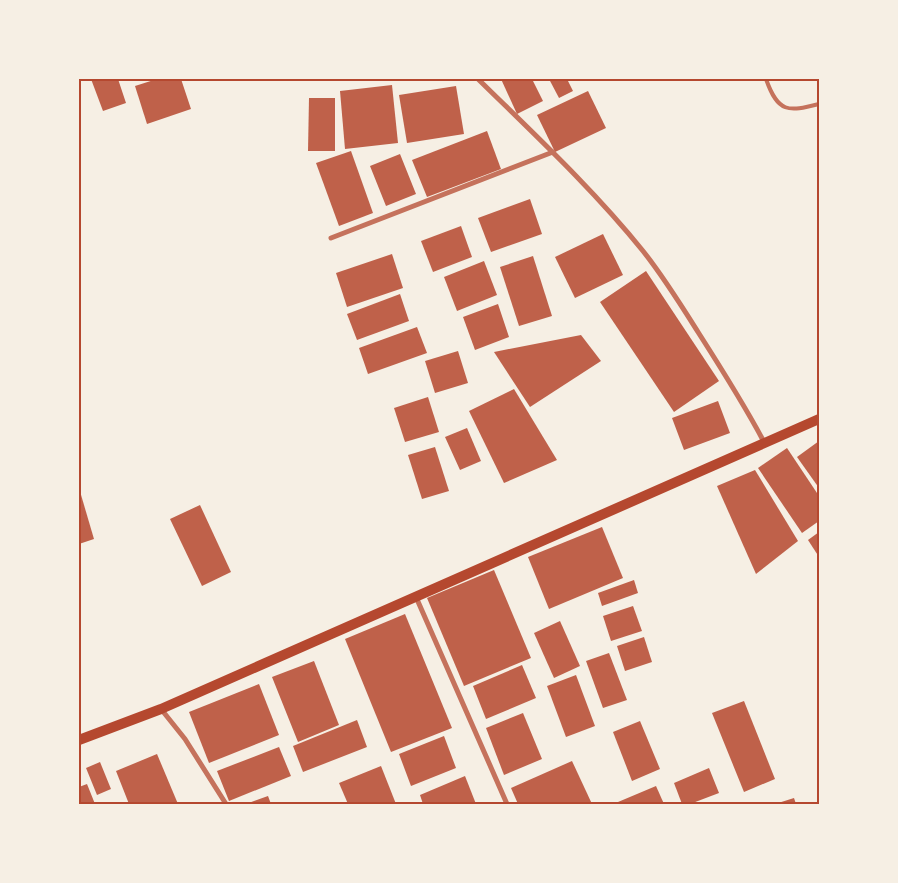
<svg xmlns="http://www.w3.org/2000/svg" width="898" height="883" font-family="Jost,sans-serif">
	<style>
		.building { fill: #bf614a }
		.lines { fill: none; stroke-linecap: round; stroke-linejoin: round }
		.service { stroke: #c5725c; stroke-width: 4 }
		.minor { stroke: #c5725c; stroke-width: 5 }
		.secondary { stroke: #b5482f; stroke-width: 10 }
		.neatline { fill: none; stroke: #b5482f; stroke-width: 2 }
	</style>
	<rect width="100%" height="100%" fill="#f6efe4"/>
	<g class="building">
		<polygon points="91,79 118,79 126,103 103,111"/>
		<polygon points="157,79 181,79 191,109 147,124 135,86"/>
		<polygon points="501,79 532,79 543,101 517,114"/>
		<polygon points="549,79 567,79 573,91 559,98"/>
		<polygon points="392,85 398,143 345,149 340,91"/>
		<polygon points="456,86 464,134 407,143 399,95"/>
		<polygon points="588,91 606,128 555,152 537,115"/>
		<polygon points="309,98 335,98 335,151 308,151"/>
		<polygon points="487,131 501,169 427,197 412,160"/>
		<polygon points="351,151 373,213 339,226 316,163"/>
		<polygon points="400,154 416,194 386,206 370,166"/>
		<polygon points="530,199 542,234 491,252 478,218"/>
		<polygon points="461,226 472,257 433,272 421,241"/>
		<polygon points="603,234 623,275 575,298 555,257"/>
		<polygon points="392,254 403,288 347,307 336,273"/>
		<polygon points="533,256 552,316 519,326 500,267"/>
		<polygon points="484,261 497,295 457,311 444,277"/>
		<polygon points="646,271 719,381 674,412 600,302"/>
		<polygon points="400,294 409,321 357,340 347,314"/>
		<polygon points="498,304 509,337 475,350 463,317"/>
		<polygon points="417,327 427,353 368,374 359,348"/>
		<polygon points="581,335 601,361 530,407 494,352"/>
		<polygon points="458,351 468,383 435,393 425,361"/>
		<polygon points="514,389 557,460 504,483 469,411"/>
		<polygon points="428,397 439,432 405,442 394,408"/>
		<polygon points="718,401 730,433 684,450 672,418"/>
		<polygon points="467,428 481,461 460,470 445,437"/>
		<polygon points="819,441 819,488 797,457"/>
		<polygon points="435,447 449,491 422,499 408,455"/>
		<polygon points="787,448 819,496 819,521 802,533 758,468"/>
		<polygon points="755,470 798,541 756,574 717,486"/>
		<polygon points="79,488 94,539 79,544"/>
		<polygon points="200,505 231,572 202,586 170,519"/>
		<polygon points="602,527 623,578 549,609 528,557"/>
		<polygon points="819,532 819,557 808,540"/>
		<polygon points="494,570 531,658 464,686 427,598"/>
		<polygon points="634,580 638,593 602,606 598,593"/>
		<polygon points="633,606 642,631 611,641 603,616"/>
		<polygon points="405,614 452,728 391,752 345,639"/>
		<polygon points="560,621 580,666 554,678 534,633"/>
		<polygon points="644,637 652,662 625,671 617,646"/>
		<polygon points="609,653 627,700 603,708 586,661"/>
		<polygon points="314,661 339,725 298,742 272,677"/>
		<polygon points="522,665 536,698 486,719 473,686"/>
		<polygon points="576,675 595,726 566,737 547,686"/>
		<polygon points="259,684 279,735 209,763 189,712"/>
		<polygon points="744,701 775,779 744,792 712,713"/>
		<polygon points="523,713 542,759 504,775 486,728"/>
		<polygon points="357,720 367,747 303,772 293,746"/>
		<polygon points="640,721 660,769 632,781 613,732"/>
		<polygon points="444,736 456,768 411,786 399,754"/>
		<polygon points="279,747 291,776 229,801 217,771"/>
		<polygon points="157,754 178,804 129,804 116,771"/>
		<polygon points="572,761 592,804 518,804 511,788"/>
		<polygon points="100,762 111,789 97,795 86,768"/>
		<polygon points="381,766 396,804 348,804 339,783"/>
		<polygon points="709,768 719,793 690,804 682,804 674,783"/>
		<polygon points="465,776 476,804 423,804 420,795"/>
		<polygon points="87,784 95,804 79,804 79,787"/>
		<polygon points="656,786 664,804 619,804 618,802"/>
		<polygon points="268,796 271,804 246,804"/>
		<polygon points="794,798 796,804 775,804"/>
	</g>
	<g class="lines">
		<path class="service" d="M766,79C778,113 788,112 819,104"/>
		<g class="minor">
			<path d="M478,79C534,134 593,189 643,251C663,276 681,305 698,332C721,368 744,404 764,442"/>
			<polyline points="331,238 553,152"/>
			<polyline points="416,597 507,804"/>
			<polyline points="161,709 185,739 226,804"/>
		</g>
		<polyline class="secondary" points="79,740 161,709 819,419"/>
	</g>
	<rect width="898" height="883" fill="none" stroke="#f6efe4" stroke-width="160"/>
	<rect x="80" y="80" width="738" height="723" class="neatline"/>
</svg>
